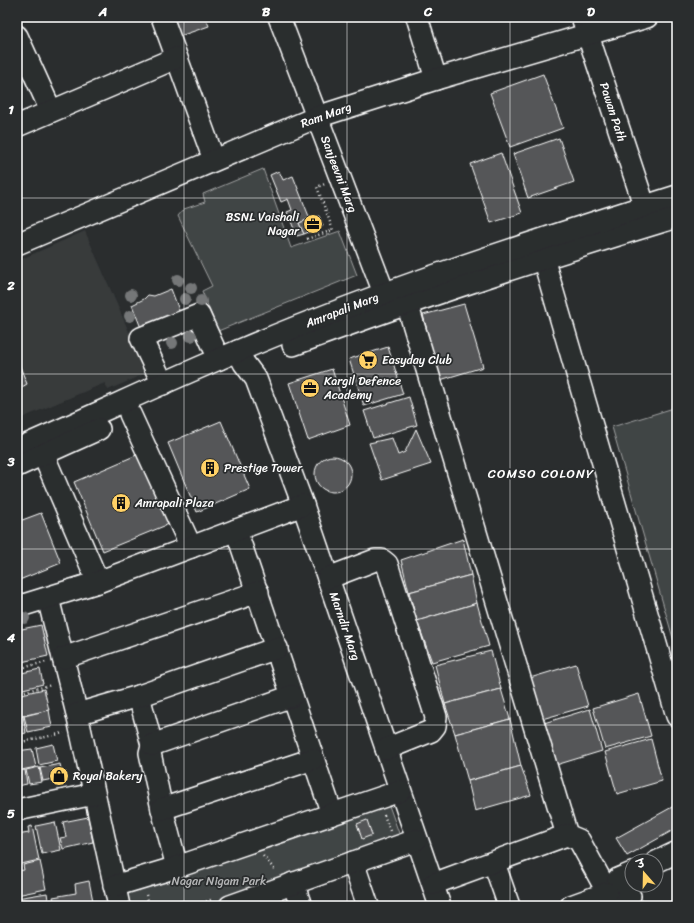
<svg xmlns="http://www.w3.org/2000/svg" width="694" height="923" font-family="Sriracha,'Playpen Sans Deva',sans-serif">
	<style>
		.built { fill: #373a3b }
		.green { fill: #414445; stroke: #a0a2a2 }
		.building { fill: #555758; stroke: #fff }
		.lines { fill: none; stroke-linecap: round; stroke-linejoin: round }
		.minor-casing { stroke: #fff; stroke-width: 24 }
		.path { stroke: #fff; stroke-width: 2.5; stroke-dasharray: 1 3; stroke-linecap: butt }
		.minor { stroke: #2a2d2e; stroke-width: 21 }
		.tree { fill: #757778 }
		.grid { fill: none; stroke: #fff; stroke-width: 1; stroke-opacity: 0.55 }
		.labels { text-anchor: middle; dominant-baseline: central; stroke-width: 3.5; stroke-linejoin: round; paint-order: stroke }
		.street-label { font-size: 12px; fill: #fff; stroke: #2a2d2e }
		.poi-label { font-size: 12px; fill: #fff; stroke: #2a2d2e; text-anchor: start }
		.park-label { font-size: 12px; fill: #b3b4b5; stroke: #2a2d2e }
		.neighbourhood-label { font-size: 13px; letter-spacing: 1px; fill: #fff; stroke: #2a2d2e }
		.neatline { fill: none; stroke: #fff; stroke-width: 1.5 }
		.grid-label { font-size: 13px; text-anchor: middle; font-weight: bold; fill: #fff }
	</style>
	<rect width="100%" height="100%" fill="#2a2d2e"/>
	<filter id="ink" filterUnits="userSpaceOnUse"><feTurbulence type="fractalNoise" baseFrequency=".025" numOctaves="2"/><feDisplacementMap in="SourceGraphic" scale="8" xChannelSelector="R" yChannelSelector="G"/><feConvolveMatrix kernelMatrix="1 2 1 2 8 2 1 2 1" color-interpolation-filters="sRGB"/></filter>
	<g filter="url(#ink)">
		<polygon class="built" points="85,231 147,373 108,390 105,383 17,420 17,261"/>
		<g class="green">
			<polygon points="263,169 291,248 340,231 357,275 218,331 202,291 212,286 178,216 184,209 205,202 203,194"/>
			<polygon points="677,407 677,652 612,427"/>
			<polygon points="387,800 400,836 396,842 214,906 129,906 125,891"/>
		</g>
		<g class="building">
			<polygon points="176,17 205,17 209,26 174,38 168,20"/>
			<polygon points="543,74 563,128 510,147 490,93"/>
			<polygon points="559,138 574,182 528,198 513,154"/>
			<polygon points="501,153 522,213 491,223 470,164"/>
			<polygon points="279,171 283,180 293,176 310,219 299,223 304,234 297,236 287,212 292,210 288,199 281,202 270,175"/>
			<polygon points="319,216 323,226 304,234 299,223"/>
			<polygon points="171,289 182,318 143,333 132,305 144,299 148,295 154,296"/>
			<polygon points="464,304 483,367 440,380 423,315"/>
			<polygon points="388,347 403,394 364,406 349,359"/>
			<polygon points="17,359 27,384 17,390"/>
			<polygon points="332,369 350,425 308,440 289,383"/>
			<polygon points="409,397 417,425 373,438 364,411"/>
			<polygon points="221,421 250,489 197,512 168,443"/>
			<polygon points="416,429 431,464 382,480 369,443 392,438 398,455 405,452"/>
			<polygon points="139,454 169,524 103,551 74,482"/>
			<circle cx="333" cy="474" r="18"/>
			<polygon points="41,513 61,563 17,581 17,522"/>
			<polygon points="463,539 471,575 409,592 401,560"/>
			<polygon points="471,575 477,603 417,621 409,592"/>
			<polygon points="477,603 489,646 432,662 417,621"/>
			<polygon points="41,625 48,656 17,663 17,630"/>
			<polygon points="491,651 501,689 445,704 435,665"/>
			<polygon points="576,664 588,706 542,719 530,678"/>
			<polygon points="40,669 43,684 19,690 17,674"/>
			<polygon points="44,689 49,710 17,717 17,695"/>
			<polygon points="501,689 510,719 455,734 445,704"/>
			<polygon points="639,694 651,736 605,749 593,708"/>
			<polygon points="590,709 602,751 556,765 544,723"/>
			<polygon points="49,710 52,727 28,732 24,716"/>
			<polygon points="23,716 26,733 17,735 17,717"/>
			<polygon points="510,719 521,766 468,781 455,734"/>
			<polygon points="651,739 662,781 617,794 605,752"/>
			<polygon points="53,744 57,761 39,765 36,748"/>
			<polygon points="32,749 36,767 17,771 17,751"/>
			<polygon points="60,764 63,777 43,781 40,768"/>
			<polygon points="521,766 531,795 475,811 468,781"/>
			<polygon points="39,767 42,782 29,784 26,770"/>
			<polygon points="25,770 27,784 17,786 17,771"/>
			<polygon points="674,806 677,812 677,828 627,856 616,838"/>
			<polygon points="88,817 93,842 63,849 60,838 66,837 63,822"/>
			<polygon points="367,820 372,835 362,839 357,824"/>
			<polygon points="55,822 61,850 42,854 36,826"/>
			<polygon points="32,826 39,860 17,865 17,835 29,833 28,827"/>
			<polygon points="40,861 46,889 17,895 17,871 24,870 23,865"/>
			<polygon points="89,881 94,906 55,906 53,897 76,893 75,884"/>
			<polygon points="47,893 49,906 17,906 17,898"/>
		</g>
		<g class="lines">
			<g class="minor-casing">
				<g id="minor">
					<polyline points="162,17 214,160"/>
					<polyline points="279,17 389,306"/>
					<polyline points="417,17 436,79"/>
					<polyline points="582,17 649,220"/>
					<polyline points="17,36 51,111"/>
					<polyline points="17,126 176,58"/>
					<polyline points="17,244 317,117 436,79 647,17"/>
					<polyline points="543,258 677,716"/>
					<polyline points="403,290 567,835"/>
					<path d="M293,345C419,298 548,256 677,217"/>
					<polyline points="238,351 244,363 256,379 303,505 440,906"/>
					<polyline points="163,384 141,338 199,315 219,359"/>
					<polyline points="130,414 191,547"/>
					<path d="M17,449C91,417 163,382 238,351C381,290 529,243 677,196"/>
					<polyline points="43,454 98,582"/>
					<polyline points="17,466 99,429"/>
					<polyline points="236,530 332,814"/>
					<polyline points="328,578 375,560 382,560 387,564 436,717 435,726 431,731 386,749"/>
					<polyline points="48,598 77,714 119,906"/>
					<polyline points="17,607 98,582 303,505"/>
					<polyline points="63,658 258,592"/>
					<polyline points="139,696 152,745 150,753 162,809 177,867"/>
					<polyline points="77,714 139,696 277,648"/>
					<polyline points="152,745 292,696"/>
					<polyline points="162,809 313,759"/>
					<polyline points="17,810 94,794"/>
					<polyline points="353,862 368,906"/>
					<polyline points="656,862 675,853 677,857"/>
					<polyline points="494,863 509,906"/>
					<polyline points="293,883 301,906"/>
					<polyline points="433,884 567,835 579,840 615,906"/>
					<polyline points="114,886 177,867 400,791"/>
					<polyline points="630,896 618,879 632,873"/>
					<polyline points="230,906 416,840"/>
					<polyline points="571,906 607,893"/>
				</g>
			</g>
			<g class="path">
				<polyline points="307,239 333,230 317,187 325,184"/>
				<polyline points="17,669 46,662"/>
				<polyline points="17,693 52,685"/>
				<polyline points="17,743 64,733"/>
				<polyline points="384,815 390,831"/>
				<polyline points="263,856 275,870"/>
				<polyline points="146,895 150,906"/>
				<polyline points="195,906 213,899"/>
			</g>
			<use href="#minor" class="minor"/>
		</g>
		<g class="tree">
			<circle cx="178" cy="280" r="6"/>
			<circle cx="191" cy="288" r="6"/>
			<circle cx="131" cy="295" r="6"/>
			<circle cx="185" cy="299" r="6"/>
			<circle cx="201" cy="301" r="6"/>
			<circle cx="130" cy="316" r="6"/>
			<circle cx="191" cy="336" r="6"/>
			<circle cx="172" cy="343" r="6"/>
			<circle cx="24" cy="618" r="6"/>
		</g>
	</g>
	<path class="grid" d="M184,17V906M347,17V906M510,17V906M17,198H677M17,374H677M17,549H677M17,725H677"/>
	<defs>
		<g id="office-disc" transform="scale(1)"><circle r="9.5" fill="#ffd166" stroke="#2a2d2e"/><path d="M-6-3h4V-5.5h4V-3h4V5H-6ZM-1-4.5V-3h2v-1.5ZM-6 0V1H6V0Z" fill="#111"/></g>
		<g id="supermarket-disc" transform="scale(1)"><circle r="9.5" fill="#ffd166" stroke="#2a2d2e"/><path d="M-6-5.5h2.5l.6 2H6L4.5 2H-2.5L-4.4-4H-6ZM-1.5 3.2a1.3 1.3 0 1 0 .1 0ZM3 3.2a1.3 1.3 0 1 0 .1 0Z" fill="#111"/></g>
		<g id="building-disc" transform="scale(1)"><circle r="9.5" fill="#ffd166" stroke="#2a2d2e"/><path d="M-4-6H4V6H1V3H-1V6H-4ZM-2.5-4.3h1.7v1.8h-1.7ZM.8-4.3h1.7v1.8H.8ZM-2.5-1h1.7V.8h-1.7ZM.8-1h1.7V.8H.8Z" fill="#111"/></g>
		<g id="shop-disc" transform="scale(1)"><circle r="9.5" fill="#ffd166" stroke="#2a2d2e"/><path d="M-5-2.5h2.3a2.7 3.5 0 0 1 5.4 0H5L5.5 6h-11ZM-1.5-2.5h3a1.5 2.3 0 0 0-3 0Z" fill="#111"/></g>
	</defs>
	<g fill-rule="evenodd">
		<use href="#office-disc" x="313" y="224"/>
		<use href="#supermarket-disc" x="368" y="360"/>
		<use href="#office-disc" x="310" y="388"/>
		<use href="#building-disc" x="210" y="468"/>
		<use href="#building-disc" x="121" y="503"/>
		<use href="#shop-disc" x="59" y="776"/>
	</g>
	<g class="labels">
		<g class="street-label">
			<text transform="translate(613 112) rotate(72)">Pawan Path</text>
			<text transform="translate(326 115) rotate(-20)">Ram Marg</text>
			<text transform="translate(339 174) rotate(69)">Sanjeevni Marg</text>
			<text transform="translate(342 310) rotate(-21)">Amrapali Marg</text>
			<text transform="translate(345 626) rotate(71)">Marndir Marg</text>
		</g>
		<g class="poi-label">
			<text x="299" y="217" text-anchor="end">BSNL Vaishali<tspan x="299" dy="14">Nagar</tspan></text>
			<text x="382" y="360">Easyday Club</text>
			<text x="324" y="381">Kargil Defence<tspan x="324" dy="14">Academy</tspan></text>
			<text x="224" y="468">Prestige Tower</text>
			<text x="135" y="503">Amrapali Plaza</text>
			<text x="73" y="776">Royal Bakery</text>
		</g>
		<g class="park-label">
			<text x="219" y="881">Nagar Nigam Park</text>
		</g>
		<g class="neighbourhood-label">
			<text x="541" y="473">COMSO COLONY</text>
		</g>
	</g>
	<rect width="694" height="923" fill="none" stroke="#2a2d2e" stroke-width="44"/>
	<g transform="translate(644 873) rotate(340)"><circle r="19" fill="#2a2d2e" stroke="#7f8182"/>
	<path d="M0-3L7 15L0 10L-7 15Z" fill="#ffd166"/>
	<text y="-6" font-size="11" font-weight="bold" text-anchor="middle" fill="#ffffff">उ</text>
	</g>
	<rect x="22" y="22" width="650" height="879" class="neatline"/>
	<g class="grid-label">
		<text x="103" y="16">A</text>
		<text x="266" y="16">B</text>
		<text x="428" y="16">C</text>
		<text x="591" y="16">D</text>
		<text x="11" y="114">1</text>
		<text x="11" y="290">2</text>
		<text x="11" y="466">3</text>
		<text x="11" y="642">4</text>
		<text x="11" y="818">5</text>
	</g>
</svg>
